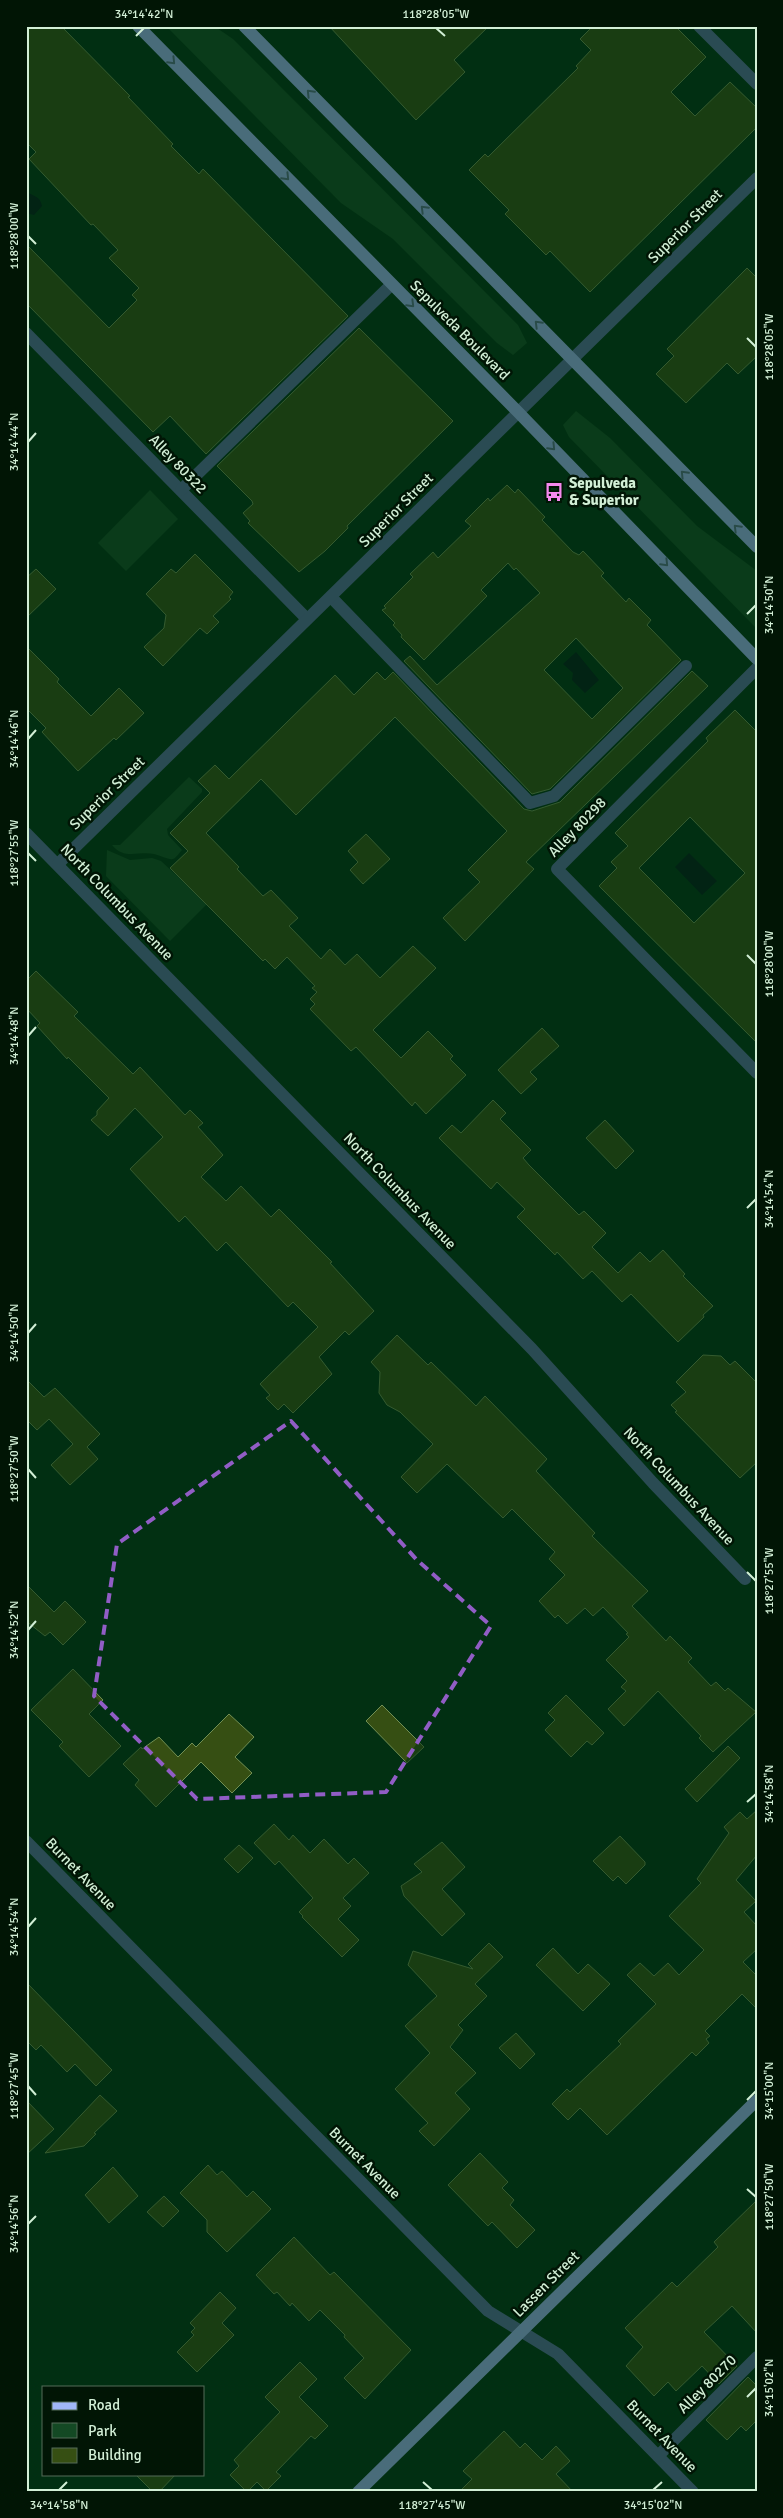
<svg xmlns="http://www.w3.org/2000/svg" width="783" height="2518" font-family="Signika,sans-serif">
	<style>
		.green { fill: #144924 }
		.water { fill: #031518 }
		.building { fill: #364f13; stroke: #728f53; fill-rule: evenodd }
		.lines { fill: none; stroke-linecap: round; stroke-linejoin: round }
		.minor { stroke: #5c6da2; stroke-width: 12 }
		.major { stroke: #a1b7f8; stroke-width: 12 }
		.oneway { stroke: #596e8b }
		.marked { fill: none; stroke: #915dc5; stroke-width: 4; stroke-dasharray: 10 6; stroke-linejoin: round }
		.ticks { fill: none; stroke: #d2efd6; stroke-width: 2 }
		.labels { text-anchor: middle; dominant-baseline: central; stroke-width: 5; stroke-linejoin: round; paint-order: stroke }
		.street-label { font-size: 15px; fill: #d2efd6; stroke: #011505 }
		.poi-label { font-size: 15px; font-weight: bold; fill: #d2efd6; stroke: #011505; text-anchor: start }
		.neatline { fill: none; stroke: #d2efd6; stroke-width: 2 }
		.ticks-label { font-size: 12px; text-anchor: middle; fill: #d2efd6 }
	</style>
	<rect width="100%" height="100%" fill="#023012"/>
	<g class="green">
		<polygon points="166,26 214,26 233,39 518,325 527,343 513,355 497,343 393,239 341,203"/>
		<polygon points="576,411 610,438 697,526 757,571 757,629 569,437 563,425"/>
		<polygon points="150,490 178,519 126,571 98,543"/>
		<path d="M189,777L202,789V792L167,829L168,835L182,850C180,852 176,858 173,859C169,860 159,855 154,854C138,851 124,860 112,845H120Z"/>
		<polygon points="107,850 130,860 152,858 161,861 204,901 237,868 240,871 170,941 106,876"/>
	</g>
	<g class="water">
		<path d="M26,191C33,197 40,195 42,206L34,215L26,213Z"/>
		<polygon points="576,652 599,680 585,693 572,680 573,673 563,664"/>
		<polygon points="689,853 717,881 702,895 675,867"/>
	</g>
	<g class="building">
		<polygon points="26,26 61,26 130,96 128,97 173,144 171,146 199,174 203,169 348,316 206,454 170,416 153,432 26,303 26,244 109,328 137,300 132,295 139,288 109,258 118,250 93,224 91,225 29,159 36,152 26,142"/>
		<polygon points="329,26 489,26 454,60 465,72 416,120"/>
		<polygon points="593,26 675,26 706,57 671,92 695,116 730,82 757,108 757,127 590,292 550,251 546,255 505,214 509,210 469,170 485,154 488,157 578,68 576,66 591,50 580,39"/>
		<polygon points="747,268 757,278 757,356 738,374 727,363 686,403 656,374 674,356 667,349"/>
		<polygon points="359,328 453,421 347,526 348,528 325,551 299,572 248,523 250,521 243,513 253,504 252,501 217,466"/>
		<path d="M507,485L515,493L518,489L545,517L542,520L573,552L579,555L583,551L604,573L601,576L626,602L629,598L651,620L647,625L650,628L681,660L550,789L532,794L404,661L410,656L437,685L540,593L516,568L514,570L508,563L481,590L487,596L424,660L401,637L402,635L393,625L395,623L382,610L386,608L384,606L413,577L410,574L433,552L438,558L471,526L465,521L488,498L490,501ZM576,638L623,688L592,719L544,670Z"/>
		<polygon points="195,554 233,592 229,597 231,599 213,616 219,622 207,634 200,628 163,666 144,647 164,628 166,615 146,594 171,569 176,573"/>
		<polygon points="36,569 56,589 26,618 26,578"/>
		<polygon points="26,646 59,679 57,682 91,716 119,688 144,713 116,740 114,738 78,771 42,732 46,728 26,708"/>
		<polygon points="692,671 708,686 526,862 534,869 465,941 443,918 480,882 468,870 507,831 395,717 296,815 261,779 206,833 239,867 237,869 263,896 271,890 298,918 289,926 321,959 330,949 345,965 357,954 380,978 413,946 436,968 373,1030 401,1058 428,1031 453,1056 450,1059 466,1075 426,1114 415,1102 412,1106 356,1047 351,1051 310,1009 315,1004 310,999 317,992 312,988 315,986 287,957 275,969 265,959 263,961 170,868 188,851 170,833 210,793 198,781 215,765 229,779 335,675 354,695 377,672 385,680 393,672 524,809 532,811 560,802"/>
		<path d="M735,710L757,732V1043L599,886L617,868L611,862L628,846L615,833L708,741L706,738ZM690,817L745,873L694,923L639,868Z"/>
		<polygon points="366,834 390,859 363,884 350,870 358,862 348,851"/>
		<polygon points="36,971 78,1012 74,1016 133,1074 140,1067 185,1115 190,1110 203,1123 198,1127 223,1155 201,1177 226,1201 241,1186 271,1217 279,1209 332,1262 330,1263 374,1311 349,1335 345,1331 319,1357 332,1374 293,1413 284,1404 278,1410 266,1398 270,1395 260,1384 318,1327 293,1302 288,1307 226,1242 217,1251 185,1216 179,1222 130,1169 163,1137 135,1108 108,1136 91,1120 97,1115 97,1111 109,1098 68,1057 67,1059 37,1026 40,1023 26,1008 26,981"/>
		<polygon points="542,1028 559,1046 530,1072 537,1079 521,1094 498,1070"/>
		<polygon points="493,1100 506,1113 500,1119 531,1150 523,1158 529,1165 579,1215 584,1211 606,1233 592,1247 618,1273 640,1252 650,1262 663,1250 685,1274 683,1276 713,1306 703,1315 704,1317 678,1342 631,1294 622,1302 592,1271 583,1279 557,1252 555,1255 517,1217 525,1209 497,1182 491,1189 439,1138 452,1125 461,1133"/>
		<polygon points="605,1120 634,1151 616,1169 586,1138"/>
		<polygon points="397,1335 428,1365 431,1362 476,1406 485,1396 547,1459 536,1471 595,1533 592,1536 648,1591 632,1606 666,1641 670,1636 692,1658 688,1662 711,1686 716,1682 725,1691 728,1688 756,1712 713,1752 699,1738 701,1736 658,1691 624,1726 608,1709 626,1691 621,1687 627,1681 606,1660 629,1637 626,1634 628,1633 603,1607 593,1616 585,1608 567,1624 558,1615 555,1618 539,1601 565,1575 549,1559 555,1552 512,1509 503,1518 447,1464 417,1493 401,1477 433,1444 400,1412 387,1405 379,1393 380,1372 371,1362"/>
		<polygon points="703,1355 721,1356 730,1365 735,1361 757,1383 757,1462 740,1478 675,1412 677,1411 671,1405 686,1392 676,1382"/>
		<polygon points="26,1379 44,1397 55,1388 100,1434 87,1447 98,1459 70,1485 51,1465 73,1444 49,1419 37,1430 26,1419"/>
		<polygon points="26,1584 54,1612 65,1601 86,1622 63,1645 50,1632 45,1636 26,1621"/>
		<polygon points="73,1669 103,1700 89,1714 121,1746 89,1777 59,1746 63,1742 31,1710"/>
		<polygon points="566,1695 604,1733 592,1745 587,1741 571,1757 545,1730 555,1720 548,1713"/>
		<polygon points="382,1705 424,1747 407,1763 366,1721"/>
		<polygon points="229,1714 254,1737 235,1757 252,1773 232,1793 201,1762 156,1807 135,1785 139,1780 123,1764 141,1747 142,1749 159,1737 178,1757 192,1743 196,1747"/>
		<polygon points="728,1746 740,1758 697,1802 685,1789"/>
		<polygon points="757,1810 757,1855 736,1880 756,1901 744,1912 757,1926 757,1949 743,1962 757,1976 757,2009 742,1994 705,2031 710,2036 706,2039 709,2043 696,2056 692,2052 607,2135 580,2108 568,2120 552,2104 567,2089 570,2092 621,2044 618,2041 656,2004 627,1975 640,1963 654,1976 668,1963 679,1975 704,1950 669,1916 701,1883 697,1879 729,1833 724,1827 740,1812 747,1819"/>
		<polygon points="274,1824 289,1840 293,1835 310,1853 324,1839 348,1864 354,1858 369,1873 343,1898 351,1906 338,1919 359,1940 342,1957 302,1917 303,1916 299,1912 313,1898 279,1861 275,1865 254,1843"/>
		<polygon points="620,1836 645,1862 645,1865 626,1884 618,1876 613,1881 593,1861"/>
		<polygon points="442,1842 465,1867 442,1889 465,1914 442,1936 404,1896 401,1886 422,1872 414,1864"/>
		<polygon points="239,1845 253,1858 238,1873 224,1859"/>
		<polygon points="489,1943 503,1957 475,1984 487,1996 458,2025 463,2030 450,2047 476,2073 455,2093 470,2109 434,2146 419,2131 428,2123 395,2089 430,2053 405,2026 437,1996 408,1965 413,1951 473,1969 468,1964"/>
		<polygon points="553,1948 578,1974 588,1964 610,1984 583,2011 536,1965"/>
		<polygon points="26,1982 112,2070 96,2086 75,2064 67,2072 41,2045 36,2050 26,2040"/>
		<polygon points="516,2033 535,2054 520,2069 499,2048"/>
		<polygon points="100,2095 117,2111 94,2133 96,2134 84,2146 45,2153"/>
		<polygon points="26,2100 54,2129 26,2155"/>
		<polygon points="480,2153 508,2182 502,2188 514,2200 510,2205 535,2230 517,2248 492,2222 488,2226 448,2185"/>
		<polygon points="208,2165 217,2175 222,2171 247,2197 253,2191 271,2209 227,2252 207,2232 207,2220 180,2193"/>
		<polygon points="113,2167 138,2196 109,2223 85,2195"/>
		<polygon points="164,2196 179,2211 163,2227 147,2212"/>
		<polygon points="757,2200 757,2333 732,2306 704,2332 737,2366 719,2384 702,2366 676,2391 668,2382 654,2396 626,2366 643,2347 625,2328 672,2282 677,2287 718,2247 714,2242"/>
		<polygon points="294,2237 330,2275 334,2272 411,2350 365,2399 344,2378 364,2358 344,2337 345,2335 320,2310 309,2321 292,2303 290,2306 277,2292 274,2294 256,2275"/>
		<polygon points="220,2292 236,2308 222,2323 234,2335 197,2372 177,2352 194,2335 191,2332 195,2328 190,2323"/>
		<polygon points="300,2362 317,2379 299,2397 328,2426 315,2439 311,2436 276,2472 281,2476 266,2491 257,2482 247,2492 230,2475 239,2466 234,2460 280,2412 265,2397"/>
		<polygon points="748,2377 757,2386 757,2420 746,2431 741,2426 727,2440 706,2420"/>
		<polygon points="504,2431 520,2448 525,2443 542,2460 556,2446 570,2461 556,2474 573,2492 459,2492 472,2479 463,2471"/>
		<polygon points="135,2474 176,2474 159,2492 153,2492"/>
	</g>
	<g class="lines">
		<g class="minor">
			<polyline points="699,26 757,84"/>
			<polyline points="26,333 307,619"/>
			<polyline points="181,490 391,285"/>
			<polyline points="331,597 530,803 554,796 686,666"/>
			<polyline points="757,668 557,869 757,1073"/>
			<polyline points="26,833 532,1349 653,1483 745,1579"/>
			<polyline points="58,864 757,178"/>
			<polyline points="26,1841 488,2311 558,2354 693,2492"/>
			<polyline points="658,2456 757,2357"/>
		</g>
		<g class="major">
			<polyline points="138,26 518,412 757,659"/>
			<polyline points="244,26 757,547"/>
			<polyline points="358,2492 757,2100"/>
		</g>
	</g>
	<defs><path id="oneway-chevron" d="M-2-3.5L2.5 0L-2 3.5" fill="none" stroke-width="1.6" stroke-linecap="round" stroke-linejoin="round" transform="scale(1.25)"/></defs>
	<g class="oneway">
		<use href="#oneway-chevron" transform="translate(172 61) rotate(46)"/>
		<use href="#oneway-chevron" transform="translate(310 93) rotate(-134)"/>
		<use href="#oneway-chevron" transform="translate(286 177) rotate(46)"/>
		<use href="#oneway-chevron" transform="translate(424 209) rotate(-135)"/>
		<use href="#oneway-chevron" transform="translate(411 304) rotate(45)"/>
		<use href="#oneway-chevron" transform="translate(538 324) rotate(-135)"/>
		<use href="#oneway-chevron" transform="translate(552 447) rotate(46)"/>
		<use href="#oneway-chevron" transform="translate(684 474) rotate(-134)"/>
		<use href="#oneway-chevron" transform="translate(737 528) rotate(-135)"/>
		<use href="#oneway-chevron" transform="translate(665 563) rotate(46)"/>
	</g>
	<path d="M0 0H783V2518H0ZM291,1421L416,1559L491,1626L386,1792L197,1799L94,1696L117,1544Z" fill="#023012" fill-opacity=".55" fill-rule="evenodd"/>
	<path class="marked" d="M291,1421L416,1559L491,1626L386,1792L197,1799L94,1696L117,1544Z"/>
	<path class="ticks" d="M436,28L445,36M136,36L144,28M28,236L36,244M747,338L756,347M28,442L36,433M747,614L756,605M28,739L36,730M28,853L36,861M747,955L756,964M28,1036L36,1027M747,1208L756,1199M28,1333L36,1324M28,1469L36,1478M747,1572L756,1581M28,1630L36,1621M747,1802L756,1794M28,1927L36,1918M28,2086L36,2095M747,2100L756,2091M747,2189L756,2197M28,2224L36,2216M747,2397L756,2388M423,2482L432,2490M59,2490L67,2482M653,2490L662,2482"/>
	<defs>
		<g id="bus-bare" transform="scale(1.5)"><path d="M-5-6H5V4H4V6H2V4H-2V6H-4V4H-5ZM-3.5-4V0h7V-4ZM-3.5 1.2v1.5H-2V1.2ZM2 1.2v1.5H3.5V1.2Z" fill="#f589ee" stroke="#011505" stroke-width="2.5" paint-order="stroke"/></g>
	</defs>
	<g fill-rule="evenodd">
		<use href="#bus-bare" x="554" y="492"/>
	</g>
	<g class="labels">
		<g class="street-label">
			<text transform="translate(685 226) rotate(-45)">Superior Street</text>
			<text transform="translate(460 330) rotate(45)">Sepulveda Boulevard</text>
			<text transform="translate(178 464) rotate(46)">Alley 80322</text>
			<text transform="translate(396 510) rotate(-45)">Superior Street</text>
			<text transform="translate(107 793) rotate(-44)">Superior Street</text>
			<text transform="translate(577 827) rotate(-46)">Alley 80298</text>
			<text transform="translate(117 902) rotate(46)">North Columbus Avenue</text>
			<text transform="translate(400 1191) rotate(46)">North Columbus Avenue</text>
			<text transform="translate(679 1486) rotate(47)">North Columbus Avenue</text>
			<text transform="translate(81 1874) rotate(46)">Burnet Avenue</text>
			<text transform="translate(365 2163) rotate(45)">Burnet Avenue</text>
			<text transform="translate(546 2284) rotate(-45)">Lassen Street</text>
			<text transform="translate(707 2384) rotate(-45)">Alley 80270</text>
			<text transform="translate(662 2436) rotate(46)">Burnet Avenue</text>
		</g>
		<g class="poi-label">
			<text x="569" y="483">Sepulveda<tspan x="569" dy="17">&amp; Superior</tspan></text>
		</g>
	</g>
	<rect width="783" height="2518" fill="none" stroke="#011505" stroke-width="55"/>
	<rect x="42" y="2386" width="162" height="90" fill="#011505" stroke="#556c59"/>
	<rect x="52" y="2402" width="25" height="8" fill="#a1b7f8" stroke="#556c59"/>
	<text x="88" y="2410" font-size="15" fill="#d2efd6">Road</text>
	<rect x="52" y="2423" width="25" height="15" fill="#144924" stroke="#556c59"/>
	<text x="88" y="2436" font-size="15" fill="#d2efd6">Park</text>
	<rect x="52" y="2448" width="25" height="15" fill="#364f13" stroke="#556c59"/>
	<text x="88" y="2460" font-size="15" fill="#d2efd6">Building</text>
	<rect x="28" y="28" width="728" height="2462" class="neatline"/>
	<g class="ticks-label">
		<text x="144" y="18">34°14'42"N</text>
		<text x="436" y="18">118°28'05"W</text>
		<text transform="translate(14 236) rotate(-90)" y="4">118°28'00"W</text>
		<text transform="translate(769 347) rotate(-90)" y="4">118°28'05"W</text>
		<text transform="translate(14 442) rotate(-90)" y="4">34°14'44"N</text>
		<text transform="translate(769 605) rotate(-90)" y="4">34°14'50"N</text>
		<text transform="translate(14 739) rotate(-90)" y="4">34°14'46"N</text>
		<text transform="translate(14 853) rotate(-90)" y="4">118°27'55"W</text>
		<text transform="translate(769 964) rotate(-90)" y="4">118°28'00"W</text>
		<text transform="translate(14 1036) rotate(-90)" y="4">34°14'48"N</text>
		<text transform="translate(769 1199) rotate(-90)" y="4">34°14'54"N</text>
		<text transform="translate(14 1333) rotate(-90)" y="4">34°14'50"N</text>
		<text transform="translate(14 1469) rotate(-90)" y="4">118°27'50"W</text>
		<text transform="translate(769 1581) rotate(-90)" y="4">118°27'55"W</text>
		<text transform="translate(14 1630) rotate(-90)" y="4">34°14'52"N</text>
		<text transform="translate(769 1794) rotate(-90)" y="4">34°14'58"N</text>
		<text transform="translate(14 1927) rotate(-90)" y="4">34°14'54"N</text>
		<text transform="translate(14 2086) rotate(-90)" y="4">118°27'45"W</text>
		<text transform="translate(769 2091) rotate(-90)" y="4">34°15'00"N</text>
		<text transform="translate(769 2197) rotate(-90)" y="4">118°27'50"W</text>
		<text transform="translate(14 2224) rotate(-90)" y="4">34°14'56"N</text>
		<text transform="translate(769 2388) rotate(-90)" y="4">34°15'02"N</text>
		<text x="59" y="2509">34°14'58"N</text>
		<text x="432" y="2509">118°27'45"W</text>
		<text x="653" y="2509">34°15'02"N</text>
	</g>
</svg>
